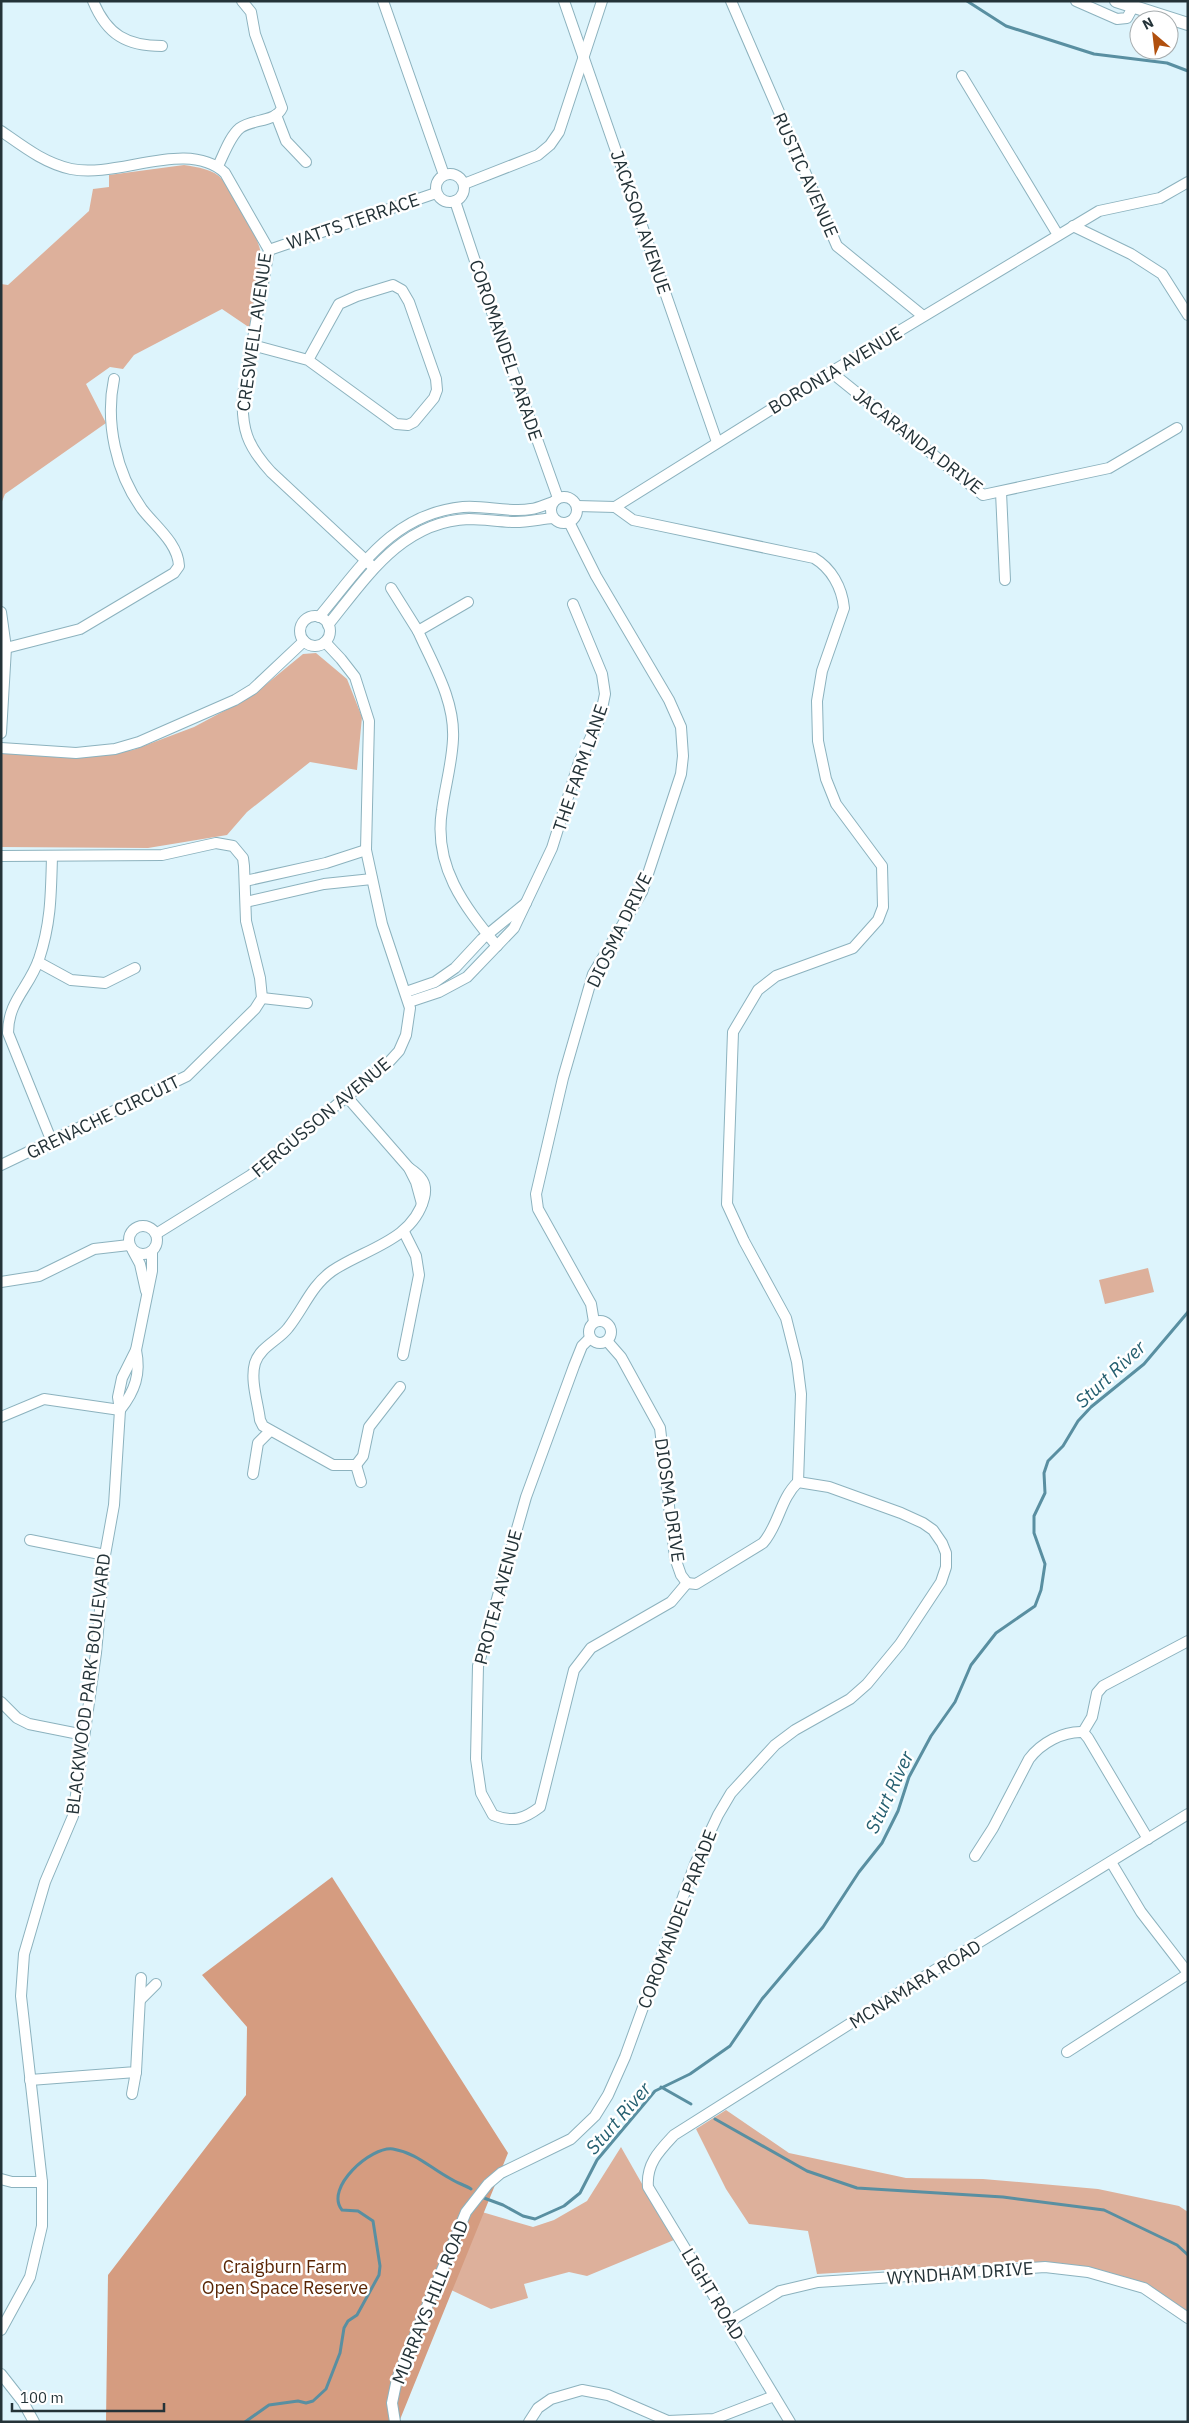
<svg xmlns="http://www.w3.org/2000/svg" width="1189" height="2423" font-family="'IBM Plex Sans',sans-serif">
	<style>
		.green { fill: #ddb09b }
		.forest { fill: #d59c80 }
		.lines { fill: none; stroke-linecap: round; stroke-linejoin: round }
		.stream { stroke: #598fa1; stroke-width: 3 }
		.minor-casing { stroke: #8cb2be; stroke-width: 12 }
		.major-casing { stroke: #8cb2be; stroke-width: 14 }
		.minor { stroke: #fff; stroke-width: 10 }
		.major { stroke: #fff; stroke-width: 12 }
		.labels { text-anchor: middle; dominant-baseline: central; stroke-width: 5; stroke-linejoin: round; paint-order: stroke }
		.street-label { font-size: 18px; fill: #243338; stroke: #fff }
		.park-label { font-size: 18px; fill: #592504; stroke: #fff }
		.water-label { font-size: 19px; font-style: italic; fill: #255f70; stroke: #fff }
	</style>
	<rect width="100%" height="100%" fill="#ddf4fc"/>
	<g class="green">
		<path d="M184,165C197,167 214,169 223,180C235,193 260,239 261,255C263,279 254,305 250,328L222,309L134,355L123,369L110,367L86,384L106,423L5,494L1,504V284L8,285L89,211L93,189L109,187V175Z"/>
		<polygon points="316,653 347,679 362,717 357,770 310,762 247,812 227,835 148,848 1,847 1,753 68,758 133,750 194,727 252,696 303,654"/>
		<polygon points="1148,1268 1154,1292 1105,1304 1099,1280"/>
		<polygon points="726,2110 789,2153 906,2178 983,2179 1098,2189 1179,2206 1188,2212 1188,2312 1146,2283 1086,2268 1017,2262 817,2274 808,2231 749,2224 726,2189 696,2129"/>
		<polygon points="621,2147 674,2240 587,2276 569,2272 524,2284 528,2298 491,2309 447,2288 482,2212 533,2227 554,2220 587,2201"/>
	</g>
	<polygon class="forest" points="332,1877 508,2153 399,2422 106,2422 108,2275 246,2095 247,2027 202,1975"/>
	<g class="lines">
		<g class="stream">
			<polyline points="967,1 1006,26 1094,54 1167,63 1188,71"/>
			<polyline points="661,2087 691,2104"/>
			<polyline points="715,2119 807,2171 857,2188 1003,2197 1104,2210 1177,2245 1188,2255"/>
			<polyline points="484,2198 503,2205 523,2216 535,2219 564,2206 580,2193 597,2160 655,2091 690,2074 730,2046 762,1999 823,1927 859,1872 882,1843 898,1811 909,1777 931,1736 955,1702 971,1665 996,1633 1035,1606 1041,1590 1045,1564 1034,1533 1034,1516 1045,1493 1044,1473 1048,1461 1063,1446 1078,1421 1091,1407 1144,1364 1188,1312"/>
			<path d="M245,2422L269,2405L298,2401L306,2403L313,2401L326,2389L340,2353L344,2328L348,2321L357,2315L379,2275L380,2266L373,2221L358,2211L342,2210C324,2188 371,2146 393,2149C417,2153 430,2168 451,2179C457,2183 465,2185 471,2189"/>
		</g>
		<g class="minor-casing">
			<g id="minor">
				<path d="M93,1C107,35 127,46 162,46"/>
				<polyline points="383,1 444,175"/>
				<polyline points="564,1 717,442"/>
				<polyline points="731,1 837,246 923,316"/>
				<polyline points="1076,1 1117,19 1127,18 1133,7"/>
				<polyline points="962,76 1058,235"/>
				<polyline points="276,115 286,141 306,162"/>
				<path d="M1,131C24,147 44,163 71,169C118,179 187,138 225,173L269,250L243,394C241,428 247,446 271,472L374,568"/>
				<path d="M218,166C224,154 230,136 240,128C252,119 276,122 282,108L255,34L251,12L242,1"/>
				<circle cx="450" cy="188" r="14"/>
				<polyline points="464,184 538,155 550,145 559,132 602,1"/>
				<polyline points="455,201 497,327 558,498"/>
				<polyline points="1073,226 1131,254 1162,274 1188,315"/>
				<polyline points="269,250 436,193"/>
				<polyline points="252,345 308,360 396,424 408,425 414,422 434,398 437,390 436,379 409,302 402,290 393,285 357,296 339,304 308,360"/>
				<polyline points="831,372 983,495 1109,468 1177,428"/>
				<polyline points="1001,492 1005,580"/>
				<circle cx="564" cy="510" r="13"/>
				<path d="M577,506L615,507L633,520L814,558C831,568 842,587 844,608L822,671L817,701L818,741L826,779L836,804L882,866L883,907L878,920L853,948L776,976L758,990L733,1032L727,1204L744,1241L786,1318L797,1362L801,1394L798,1482"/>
				<polyline points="615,507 831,372 1099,211 1160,198 1188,182"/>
				<polyline points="569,522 596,576 669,700 681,727 683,756 681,774 642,892 593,974 563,1078 536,1194 538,1209 591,1304 594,1322"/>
				<polyline points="391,588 418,631"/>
				<path d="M468,602L418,631C433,665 455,700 453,739C452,763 445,787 442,810C433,866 464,906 497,946"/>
				<polyline points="1,612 6,648 1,733"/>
				<circle cx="315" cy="631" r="15"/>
				<path d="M319,617C361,567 392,514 463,507C485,505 509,513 531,509C539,508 546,504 553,502"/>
				<path d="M328,625C366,578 402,521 469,519C485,519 500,522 515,522C528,522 541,519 553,518"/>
				<path d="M6,648L80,629L174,573L179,566C178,543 155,526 142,509C116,473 105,422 114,379"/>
				<polyline points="1,748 76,753 115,749 139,742 235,700 253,689 304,641"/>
				<polyline points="1,856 162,855 216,843 233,846 243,858 244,866 246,921 260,978 262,998 255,1009 187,1076 1,1165"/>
				<polyline points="245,881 326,863 366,850"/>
				<polyline points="246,902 324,884 372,879"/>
				<polyline points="38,962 71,980 105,983 135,968"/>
				<polyline points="406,992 435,982 455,968 482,939 526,903"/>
				<polyline points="262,998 307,1003"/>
				<polyline points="409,1002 439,992 467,977 514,928 552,848 579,762 600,718 605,694 602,674 573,604"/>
				<polyline points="347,1097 409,1168 416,1182 422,1204"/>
				<path d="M52,1142L8,1033C8,1001 29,988 39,959C51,923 51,894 52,856"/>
				<circle cx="143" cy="1240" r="14"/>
				<polyline points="156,1234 251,1175 389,1062 399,1051 406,1035 410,1008 382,924 366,850 369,721 355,677 341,659 325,642"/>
				<polyline points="133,1251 140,1264 146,1291"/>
				<polyline points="1,1282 39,1276 94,1249 129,1245"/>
				<circle cx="600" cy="1332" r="11"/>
				<path d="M590,1338L582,1346L574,1366L526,1497L478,1666L476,1759L481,1793L493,1815C513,1823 524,1819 540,1807L574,1670L591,1648L671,1602L687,1583"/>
				<polyline points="607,1341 621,1357 660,1428 675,1558 681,1575 687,1583"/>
				<polyline points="403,1355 419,1275 416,1256 404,1232"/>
				<path d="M400,1387L369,1427L363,1456L356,1465H333L263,1426L260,1420C258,1403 250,1380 255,1363C260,1347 279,1340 288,1328C304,1308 311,1286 332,1271C364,1249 413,1241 424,1198C428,1183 421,1176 409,1168"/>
				<path d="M120,1410C135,1391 141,1374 136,1350"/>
				<polyline points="1,1417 44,1399 120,1410"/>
				<polyline points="356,1465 361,1482"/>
				<polyline points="253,1474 258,1443 269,1432"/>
				<polyline points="30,1540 105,1555"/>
				<path d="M687,1583L696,1584L763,1543C779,1525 780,1499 798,1482"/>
				<polyline points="1,1702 17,1718 29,1724 84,1735"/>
				<polyline points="1083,1732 1092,1717 1097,1693 1103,1686 1188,1641"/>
				<path d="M975,1856L993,1828L1029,1759C1041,1743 1063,1731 1083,1732L1088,1738L1148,1839"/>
				<polyline points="1111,1862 1141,1912 1188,1973"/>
				<polyline points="140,2000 156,1984"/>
				<polyline points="1067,2052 1188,1974"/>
				<polyline points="30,2080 136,2072 141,1978"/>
				<polyline points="132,2094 136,2072"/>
				<polyline points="1,2179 12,2182 42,2182"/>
				<polyline points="730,2321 780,2291 818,2282 1045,2267 1088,2272 1144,2288 1188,2318"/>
				<polyline points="1,2330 30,2277 42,2226 42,2182 21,1996 24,1954 45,1882 73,1816 96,1653 105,1555 114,1505 120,1410 118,1397 122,1378 136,1350 152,1271 152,1251"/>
				<polyline points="1,2374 23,2402 34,2422"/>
				<polyline points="395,2422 392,2403 397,2379 466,2212 488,2184 501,2173 571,2139 595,2116 608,2095 625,2057 695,1864 718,1815 731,1793 775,1745 795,1730 850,1699 867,1684 900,1644 941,1582 946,1567 946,1553 942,1543 933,1530 923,1523 901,1513 829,1487 798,1482"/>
				<polyline points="529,2422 538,2408 551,2399 582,2390 608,2395 668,2421 714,2419 774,2396"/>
				<path d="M790,2422L648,2187C646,2164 659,2151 674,2135L957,1956L1188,1814"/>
			</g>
		</g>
		<g class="major-casing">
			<polyline id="major" points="1116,1 1188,24"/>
		</g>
		<use href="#minor" class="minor"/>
		<use href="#major" class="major"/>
	</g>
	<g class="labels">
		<g class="street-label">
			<text transform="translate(806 175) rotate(66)">RUSTIC AVENUE</text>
			<text transform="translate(353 221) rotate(-19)">WATTS TERRACE</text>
			<text transform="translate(641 222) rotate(71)">JACKSON AVENUE</text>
			<text transform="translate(254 332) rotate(-82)">CRESWELL AVENUE</text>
			<text transform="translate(506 350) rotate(71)">COROMANDEL PARADE</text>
			<text transform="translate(835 370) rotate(-31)">BORONIA AVENUE</text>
			<text transform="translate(918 441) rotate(38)">JACARANDA DRIVE</text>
			<text transform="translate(580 768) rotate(-71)">THE FARM LANE</text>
			<text transform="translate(619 930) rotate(-64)">DIOSMA DRIVE</text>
			<text transform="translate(103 1117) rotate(-26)">GRENACHE CIRCUIT</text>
			<text transform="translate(321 1117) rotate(-40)">FERGUSSON AVENUE</text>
			<text transform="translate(670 1500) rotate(82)">DIOSMA DRIVE</text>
			<text transform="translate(498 1597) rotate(-75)">PROTEA AVENUE</text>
			<text transform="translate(88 1684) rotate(-83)">BLACKWOOD PARK BOULEVARD</text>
			<text transform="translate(677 1919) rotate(-69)">COROMANDEL PARADE</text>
			<text transform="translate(915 1984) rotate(-32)">MCNAMARA ROAD</text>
			<text transform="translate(960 2273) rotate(-4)">WYNDHAM DRIVE</text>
			<text transform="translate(713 2294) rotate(59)">LIGHT ROAD</text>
			<text transform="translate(430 2302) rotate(-68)">MURRAYS HILL ROAD</text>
		</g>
		<g class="park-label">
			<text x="285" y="2266">Craigburn Farm<tspan x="285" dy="21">Open Space Reserve</tspan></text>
		</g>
		<g class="water-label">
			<text transform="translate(1110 1374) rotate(-43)">Sturt River</text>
			<text transform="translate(889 1792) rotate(-65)">Sturt River</text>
			<text transform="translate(618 2118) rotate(-49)">Sturt River</text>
		</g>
	</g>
	<rect width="1189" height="2423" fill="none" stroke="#243338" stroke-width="5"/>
	<g transform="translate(1154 35) rotate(332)"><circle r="24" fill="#ffffff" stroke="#a7adaf"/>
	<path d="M0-4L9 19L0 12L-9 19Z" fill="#b1500e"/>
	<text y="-8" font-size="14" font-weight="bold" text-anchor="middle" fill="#243338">N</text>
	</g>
	<path d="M12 2403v8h152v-8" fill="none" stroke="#243338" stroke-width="2.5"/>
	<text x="20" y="2403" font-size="15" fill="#243338" stroke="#ffffff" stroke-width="4" paint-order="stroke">100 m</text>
</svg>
